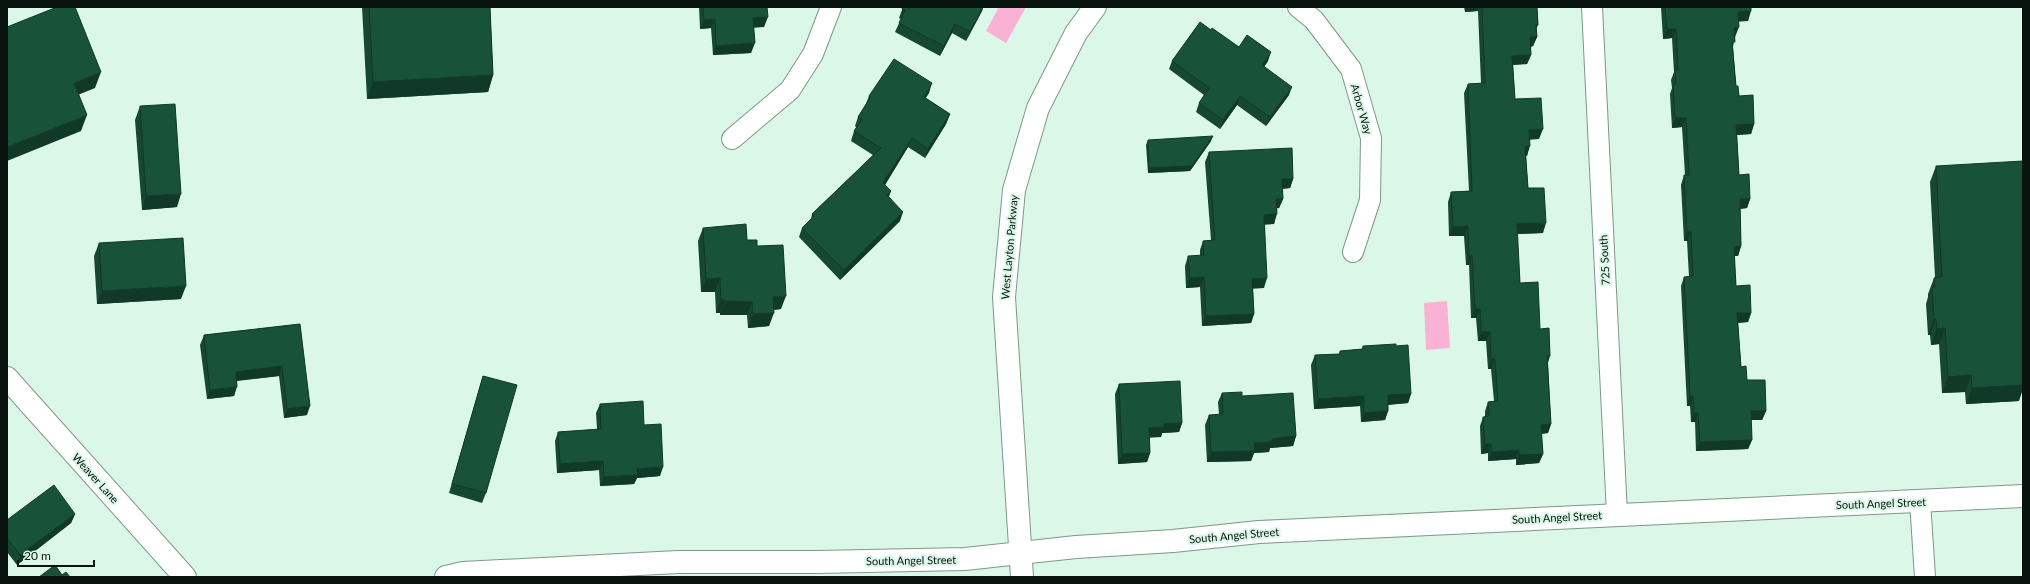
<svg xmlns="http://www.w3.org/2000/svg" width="2030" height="584" font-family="Lato,sans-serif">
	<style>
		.water { fill: #f9b2d3 }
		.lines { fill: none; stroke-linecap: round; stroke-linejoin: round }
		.street-casing { stroke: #7d988a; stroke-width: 22 }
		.secondary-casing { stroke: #7d988a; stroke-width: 24 }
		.street { stroke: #fff; stroke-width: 20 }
		.secondary { stroke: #fff; stroke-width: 22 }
		.wall { fill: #154731 }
		.shaded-wall { fill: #113928 }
		.building { fill: #185239; stroke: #113928 }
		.labels { text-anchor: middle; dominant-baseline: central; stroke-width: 4; stroke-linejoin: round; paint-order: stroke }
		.street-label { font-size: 11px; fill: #0a140e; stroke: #daf7e7 }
	</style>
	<rect width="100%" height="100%" fill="#daf7e7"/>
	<g class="water">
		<polygon points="999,7 1026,7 1006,43 986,31"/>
		<polygon points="1447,301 1450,348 1426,350 1424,303"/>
	</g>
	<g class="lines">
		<g class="street-casing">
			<g id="street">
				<polyline points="1298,7 1314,20 1351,69 1371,138 1370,200 1353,252"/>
				<polyline points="1592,7 1617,514"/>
				<polyline points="732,139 790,90 813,54 831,7"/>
				<polyline points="1920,501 1925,577"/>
			</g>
		</g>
		<g class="secondary-casing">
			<g id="secondary">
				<polyline points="7,378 185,577"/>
				<polyline points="446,577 463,573 678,562 817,562 965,559 1076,547 1173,541 1259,532 2023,496"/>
				<polyline points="1022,577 1004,297 1014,190 1038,108 1076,33 1095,7"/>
			</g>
		</g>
		<use href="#street" class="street"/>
		<use href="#secondary" class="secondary"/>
	</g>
	<g class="wall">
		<polygon points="362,7 490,7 493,75 488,92 367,99"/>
		<polygon points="699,7 767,7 764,27 754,27 751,53 713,55 711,28 700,29"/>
		<polygon points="903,7 983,7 982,11 966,41 952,33 940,56 895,32 901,19 899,18"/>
		<polygon points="1464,7 1537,7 1538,25 1536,30 1537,37 1533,46 1531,47 1531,55 1527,64 1513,65 1515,99 1539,139 1530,139 1527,156 1526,156 1528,188 1543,233 1517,234 1520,283 1540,329 1548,364 1551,424 1548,433 1541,434 1543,454 1539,463 1516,465 1516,459 1488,461 1488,453 1481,454 1480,426 1483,417 1485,417 1485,411 1488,402 1494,401 1491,369 1488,369 1486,341 1478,341 1476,318 1471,318 1469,265 1466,265 1464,236 1449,236 1448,202 1451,192 1469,191 1464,93 1468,84 1481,83 1478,11 1465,12"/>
		<polygon points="1661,7 1751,7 1748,21 1738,21 1733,47 1736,86 1739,96 1754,124 1751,134 1737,135 1739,175 1750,199 1747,208 1740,209 1741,246 1738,256 1734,256 1736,286 1751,313 1748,322 1738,323 1741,367 1747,380 1766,411 1762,420 1751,420 1752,440 1748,449 1696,451 1695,422 1691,422 1690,406 1687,406 1681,286 1684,277 1689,277 1687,241 1684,241 1681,185 1684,175 1685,175 1682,127 1672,128 1670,94 1672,88 1671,80 1674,72 1672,38 1663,39"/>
		<polygon points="1211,30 1239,47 1268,61 1264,67 1289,95 1266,126 1237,105 1220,129 1196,112 1199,103 1204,95 1169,69 1172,61"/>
		<polygon points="929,93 925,98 950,114 946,124 925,158 908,147 885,185 891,191 889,197 900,221 840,280 799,237 802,228 811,219 812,214 873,155 851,141 854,131 857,128 855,126 858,117 865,106 869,96"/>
		<polygon points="140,106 177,207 142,210 135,120"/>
		<polygon points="1148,140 1211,141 1190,171 1148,173 1146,145"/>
		<polygon points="1209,152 1293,179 1290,188 1282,189 1283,199 1279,208 1277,208 1274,224 1265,224 1264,288 1253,288 1254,314 1251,323 1202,326 1200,287 1186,288 1185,266 1188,256 1200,256 1200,250 1203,241 1211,240 1205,162"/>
		<polygon points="1936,166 2019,401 1966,404 1965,392 1942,393 1939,344 1931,345 1930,335 1928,335 1926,304 1928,297 1928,294 1934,278 1935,277 1930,182"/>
		<polygon points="703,228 747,240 757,246 781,309 774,310 769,326 748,328 747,315 720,315 720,313 716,313 715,292 701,292 698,241"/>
		<polygon points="99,243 181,299 97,304 94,256"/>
		<polygon points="300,324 307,415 284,418 279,376 237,381 234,396 207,399 200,345 204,335"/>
		<polygon points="1363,346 1396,346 1411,394 1408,403 1388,405 1388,411 1385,420 1361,422 1360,406 1314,409 1311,365 1315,355 1339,354 1340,351 1362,349"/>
		<polygon points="483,376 486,493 482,503 449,493 480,386"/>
		<polygon points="1119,384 1182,423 1179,432 1162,433 1161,437 1149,437 1150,453 1147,462 1118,464 1115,394"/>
		<polygon points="1222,393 1242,396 1296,436 1293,446 1270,448 1269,452 1254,453 1251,461 1207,462 1205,425 1209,415 1219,415 1218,402"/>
		<polygon points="600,404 644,425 660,476 637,478 634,484 600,486 599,470 557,473 555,441 558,432 597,429 596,413"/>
		<polygon points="75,514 71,523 17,565 7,552 7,520"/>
	</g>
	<g class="shaded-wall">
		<polygon points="983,7 982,11 966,41 970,32"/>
		<polygon points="1466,7 1480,7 1478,11 1465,12"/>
		<polygon points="1751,11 1748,21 1734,22 1738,12"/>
		<polygon points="768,17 764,27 750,28 753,18"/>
		<polygon points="715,19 711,28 700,29 704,20"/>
		<polygon points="955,24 952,33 940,56 944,46"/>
		<polygon points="1739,27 1735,37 1730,37 1734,28"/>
		<polygon points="1667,29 1676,29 1672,38 1663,39"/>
		<polygon points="1530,37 1537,37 1533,46 1527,47"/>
		<polygon points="755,43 751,53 713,55 716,46"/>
		<polygon points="1271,52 1268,61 1259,74 1262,65"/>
		<polygon points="1531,55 1527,64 1509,65 1512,56"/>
		<polygon points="101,72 95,88 68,99 74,83"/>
		<polygon points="493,75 488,92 367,99 373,82"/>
		<polygon points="932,83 929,93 920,107 924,97"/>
		<polygon points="1292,87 1289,95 1266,126 1270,117"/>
		<polygon points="1240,96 1237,105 1220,129 1223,120"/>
		<polygon points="950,114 946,124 925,158 928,149"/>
		<polygon points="87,115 81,131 7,161 7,147"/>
		<polygon points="1675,118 1686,118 1682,127 1672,128"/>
		<polygon points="1754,124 1751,134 1733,135 1736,125"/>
		<polygon points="1543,129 1539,139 1526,140 1529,130"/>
		<polygon points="1213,136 1211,141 1190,171 1148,173 1149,168"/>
		<polygon points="912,138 908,147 880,193 883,183"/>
		<polygon points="1530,146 1527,156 1522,156 1525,147"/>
		<polygon points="1282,179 1293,179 1290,188 1278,189"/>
		<polygon points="181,194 177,207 142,210 146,196"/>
		<polygon points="1276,199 1283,199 1279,208 1273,209"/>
		<polygon points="1740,199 1750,199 1747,208 1737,209"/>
		<polygon points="903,212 900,221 840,280 844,270"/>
		<polygon points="1277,214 1274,224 1261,225 1264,215"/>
		<polygon points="1546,223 1543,233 1513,234 1517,224"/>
		<polygon points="1468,226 1464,236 1449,236 1453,227"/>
		<polygon points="1687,232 1691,232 1687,241 1684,241"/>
		<polygon points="1741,246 1738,256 1731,256 1734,247"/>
		<polygon points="1469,256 1472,256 1469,265 1466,265"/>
		<polygon points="1204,277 1200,287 1186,288 1190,278"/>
		<polygon points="720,278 715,292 701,292 706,279"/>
		<polygon points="1267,278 1264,288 1249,289 1252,279"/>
		<polygon points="186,286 181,299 97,304 102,291"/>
		<polygon points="786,296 781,309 769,310 773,297"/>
		<polygon points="721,300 725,300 720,313 716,313"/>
		<polygon points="725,301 752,302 747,315 720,315"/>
		<polygon points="1475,309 1480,309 1476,318 1471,318"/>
		<polygon points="774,313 769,326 748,328 753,314"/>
		<polygon points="1737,313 1751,313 1748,322 1734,323"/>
		<polygon points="1254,314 1251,323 1202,326 1206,316"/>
		<polygon points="1934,319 1936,319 1930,335 1928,335"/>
		<polygon points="1945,328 1939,344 1931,345 1937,329"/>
		<polygon points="1481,332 1490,332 1486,341 1478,341"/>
		<polygon points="1547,356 1550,356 1547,366"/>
		<polygon points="1491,359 1495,359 1491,369 1488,369"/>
		<polygon points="282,366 279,376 232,381 236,372"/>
		<polygon points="1971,375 1965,392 1942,393 1948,377"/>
		<polygon points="2023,376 2023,389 2019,401 1966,404 1972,388"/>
		<polygon points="237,387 234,396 207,399 210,390"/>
		<polygon points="1411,394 1408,403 1384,405 1388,395"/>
		<polygon points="1364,396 1360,406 1314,409 1318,399"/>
		<polygon points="1690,396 1693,396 1690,406 1687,406"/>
		<polygon points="310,406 307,415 284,418 287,409"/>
		<polygon points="1388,411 1385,420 1361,422 1364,413"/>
		<polygon points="1751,411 1766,411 1762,420 1747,420"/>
		<polygon points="1694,413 1698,413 1695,422 1691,422"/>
		<polygon points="1182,423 1179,432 1162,433 1161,437 1145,438 1149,428 1164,424"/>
		<polygon points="1551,424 1548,433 1537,434 1541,425"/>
		<polygon points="1296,436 1293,446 1270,448 1269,452 1254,453 1251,461 1207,462 1211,452 1254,443 1272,439"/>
		<polygon points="1752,440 1748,449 1696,451 1700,442"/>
		<polygon points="1485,444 1491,444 1488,453 1481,454"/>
		<polygon points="1519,450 1516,459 1488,461 1492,452"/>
		<polygon points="1150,453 1147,462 1118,464 1122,454"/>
		<polygon points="1543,454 1539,463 1516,465 1519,455"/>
		<polygon points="603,461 599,470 557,473 560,464"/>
		<polygon points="663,467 660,476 637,478 634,484 600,486 604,477 637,469"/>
		<polygon points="75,514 71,523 17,565 20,555"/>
	</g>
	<g class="building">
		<polygon points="57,7 75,7 101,72 74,83 87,115 7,147 7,27"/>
		<polygon points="369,7 490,7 493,75 373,82"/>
		<polygon points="703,7 767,7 768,17 753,18 755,43 716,46 715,19 704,20"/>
		<polygon points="903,7 983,7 970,32 955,24 944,46 899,23 905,10 902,9"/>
		<polygon points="1482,7 1537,7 1538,25 1536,25 1537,37 1530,37 1531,55 1512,56 1515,99 1541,98 1543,129 1529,130 1530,146 1525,147 1528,188 1544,188 1546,223 1517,224 1520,283 1538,282 1540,329 1549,328 1550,356 1547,356 1551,424 1541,425 1543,454 1519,455 1519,450 1492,452 1491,444 1485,444 1483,417 1489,416 1488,402 1498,401 1495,359 1491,359 1490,332 1481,332 1480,309 1475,309 1472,256 1469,256 1468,226 1453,227 1451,192 1472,191 1468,84 1485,83"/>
		<polygon points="1665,7 1751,7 1751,11 1738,12 1739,27 1734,28 1735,42 1732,42 1736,86 1738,86 1739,96 1753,95 1754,124 1736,125 1739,175 1749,174 1750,199 1740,199 1741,246 1734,247 1736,286 1750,285 1751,313 1737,313 1741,367 1746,366 1747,380 1765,380 1766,411 1751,411 1752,440 1700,442 1698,413 1694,413 1693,396 1690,396 1684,277 1693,276 1691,232 1687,232 1684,175 1689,175 1686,118 1675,118 1673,85 1676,84 1675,70 1678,70 1676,29 1667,29"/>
		<polygon points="1200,22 1211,30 1212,28 1239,47 1247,35 1271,52 1262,65 1292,87 1270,117 1240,96 1223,120 1199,103 1209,88 1172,61"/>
		<polygon points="894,59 932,83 924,97 950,114 928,149 912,138 883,183 891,191 887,195 903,212 844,270 802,228 814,216 812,214 881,148 854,131 862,119 858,117 870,98 869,96"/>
		<polygon points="175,104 181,194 146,196 140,106"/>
		<polygon points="1213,136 1192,166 1149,168 1148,140"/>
		<polygon points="1292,148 1293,179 1282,179 1283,199 1276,199 1277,214 1264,215 1267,278 1252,279 1254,314 1206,316 1204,277 1190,278 1188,256 1204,255 1203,241 1215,240 1209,152"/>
		<polygon points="2023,161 2023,385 1972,388 1971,375 1948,377 1945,328 1937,329 1936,319 1934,319 1932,287 1935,287 1934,278 1942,277 1936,166"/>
		<polygon points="746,224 747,240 757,240 757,246 783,245 786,296 773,297 774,313 753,314 752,302 725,301 725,300 721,300 720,278 706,279 703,228"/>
		<polygon points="183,238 186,286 102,291 99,243"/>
		<polygon points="300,324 310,406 287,409 282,366 236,372 237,387 210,390 204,335"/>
		<polygon points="1396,344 1396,346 1408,345 1411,394 1388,395 1388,411 1364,413 1364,396 1318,399 1315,355 1340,354 1340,351 1363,349 1363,346"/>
		<polygon points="483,376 517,385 486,493 452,484"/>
		<polygon points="1180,381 1182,423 1164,424 1164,427 1149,428 1150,453 1122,454 1119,384"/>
		<polygon points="1242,392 1242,396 1293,393 1296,436 1272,439 1272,442 1254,443 1255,451 1211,452 1209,415 1223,414 1222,393"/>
		<polygon points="643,401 644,425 661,424 663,467 637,469 638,475 604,477 603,461 560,464 558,432 601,429 600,404"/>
		<polygon points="54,485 75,514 20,555 7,538 7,520"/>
		<polygon points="55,565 62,575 66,572 70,577 39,577"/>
	</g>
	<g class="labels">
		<g class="street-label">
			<text transform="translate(1362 109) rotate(74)">Arbor Way</text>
			<text transform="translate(1009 247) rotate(-85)">West Layton Parkway</text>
			<text transform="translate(1604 260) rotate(-93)">725 South</text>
			<text transform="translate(96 478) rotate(48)">Weaver Lane</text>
			<text transform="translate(1881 503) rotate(-2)">South Angel Street</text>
			<text transform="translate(1557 517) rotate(-3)">South Angel Street</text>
			<text transform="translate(1234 535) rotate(-5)">South Angel Street</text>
			<text transform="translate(911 560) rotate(-1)">South Angel Street</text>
		</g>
	</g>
	<rect width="2030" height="584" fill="none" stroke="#0a140e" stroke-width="16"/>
	<path d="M18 560v6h76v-6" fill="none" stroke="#0a140e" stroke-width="2"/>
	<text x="24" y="560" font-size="12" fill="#0a140e" stroke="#daf7e7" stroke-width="3" paint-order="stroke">20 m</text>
</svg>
